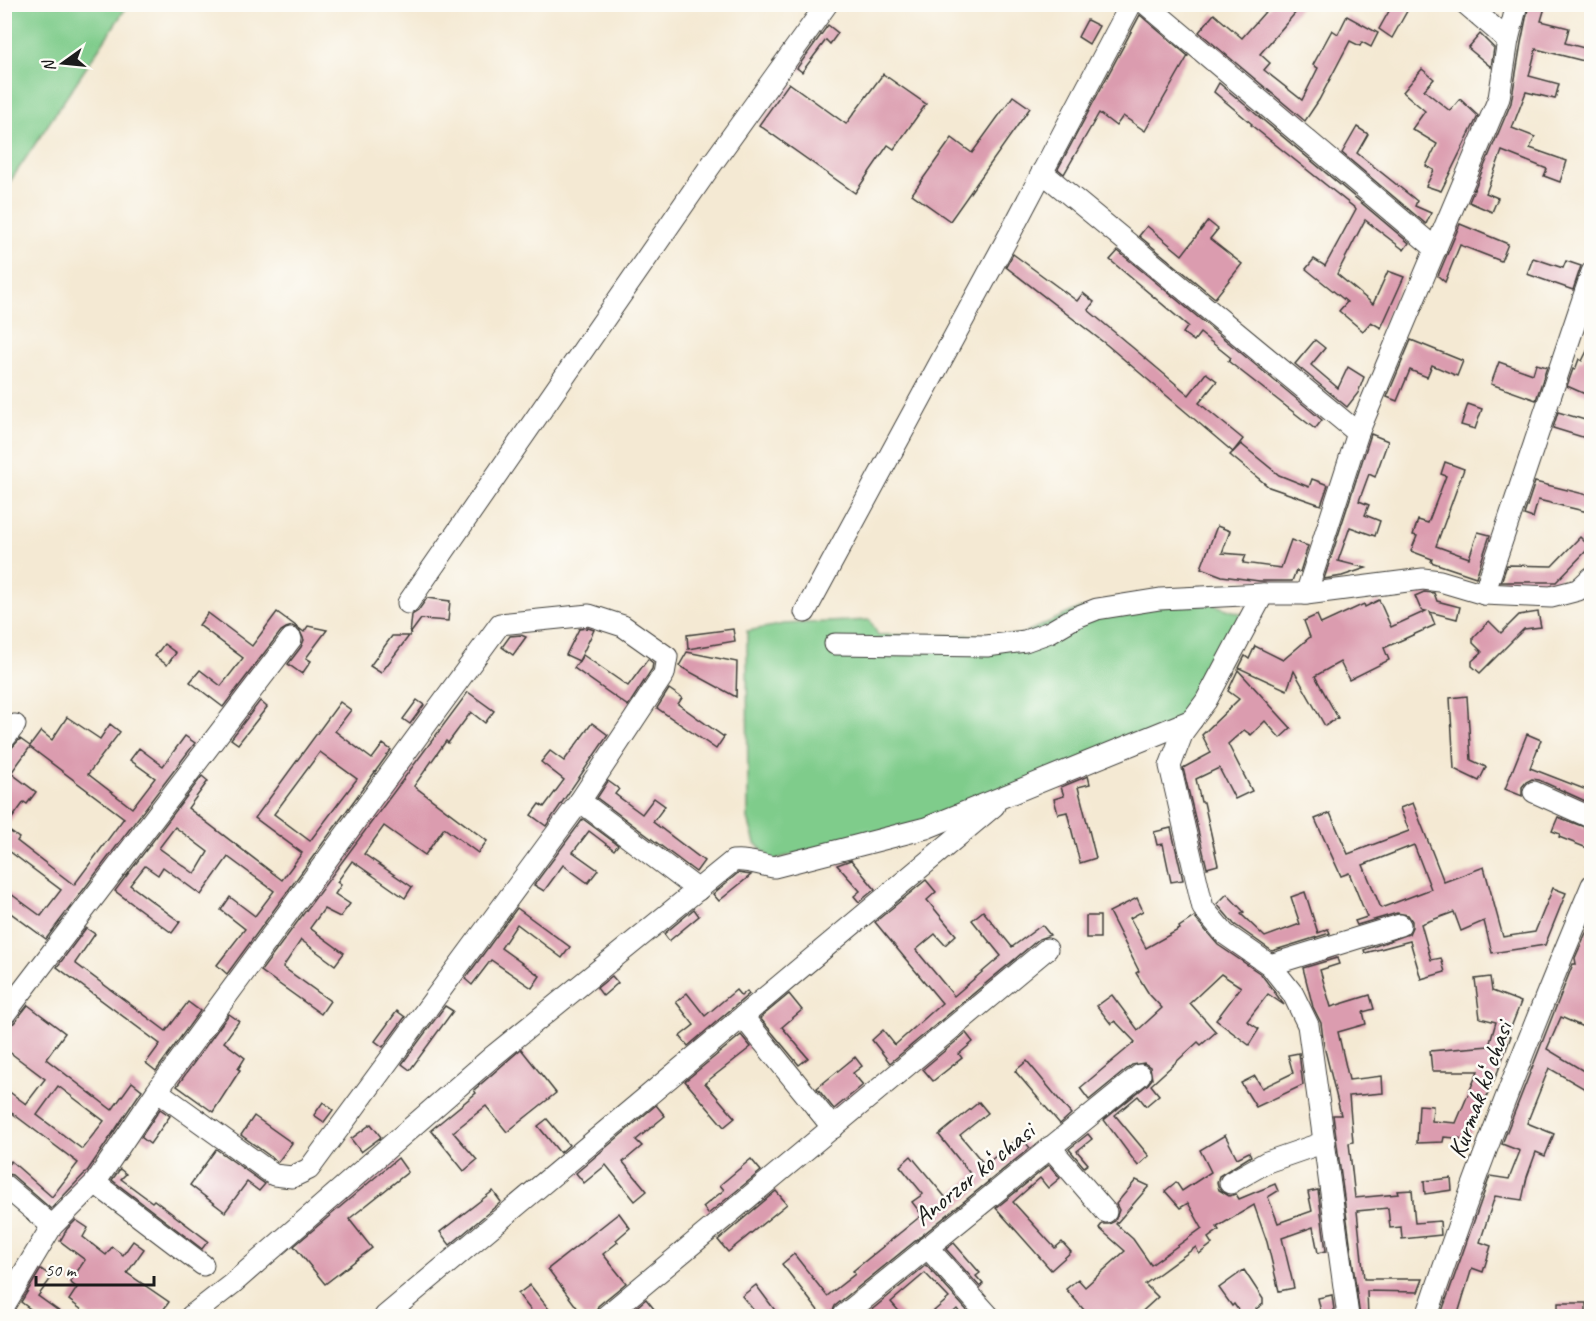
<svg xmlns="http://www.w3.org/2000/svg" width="1596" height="1321" font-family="Caveat,sans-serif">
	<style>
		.green { fill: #7fcc8b; stroke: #4e7454; stroke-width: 1.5 }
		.building { fill: #db9caf; fill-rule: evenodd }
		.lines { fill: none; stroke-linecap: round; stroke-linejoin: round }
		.minor-casing { stroke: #3c3b37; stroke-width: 23 }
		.minor { stroke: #fff; stroke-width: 21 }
		.labels { text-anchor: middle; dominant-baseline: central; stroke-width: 5; stroke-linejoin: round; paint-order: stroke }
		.street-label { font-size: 26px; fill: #1c1c1c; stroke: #fdfcf7 }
	</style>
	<rect width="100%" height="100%" fill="#fdfcf7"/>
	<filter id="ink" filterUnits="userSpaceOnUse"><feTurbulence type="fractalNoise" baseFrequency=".0167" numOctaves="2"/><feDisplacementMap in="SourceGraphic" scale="12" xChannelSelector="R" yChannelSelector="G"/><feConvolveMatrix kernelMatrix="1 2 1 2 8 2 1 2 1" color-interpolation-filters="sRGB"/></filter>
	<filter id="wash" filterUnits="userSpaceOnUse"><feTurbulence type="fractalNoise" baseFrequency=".008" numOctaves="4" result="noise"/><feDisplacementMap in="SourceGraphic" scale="24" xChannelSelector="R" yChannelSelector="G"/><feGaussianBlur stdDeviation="1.35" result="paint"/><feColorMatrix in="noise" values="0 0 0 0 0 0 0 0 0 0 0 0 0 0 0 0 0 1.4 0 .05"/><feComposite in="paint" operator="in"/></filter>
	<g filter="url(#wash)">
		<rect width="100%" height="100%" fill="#f4e9d3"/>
		<g class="green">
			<polygon points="5,4 128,5 5,189 4,5"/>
			<polygon points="1212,604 1251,617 1198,715 924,822 772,860 755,843 748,819 747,631 784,624 870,620 878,635 1020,635 1078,609"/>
		</g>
		<g id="blocks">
			<g class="building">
				<polygon points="1272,4 1303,4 1260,54 1270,63 1264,70 1302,100 1318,68 1313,65 1332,30 1338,34 1347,16 1378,33 1371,47 1362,42 1360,46 1350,41 1319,100 1305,121 1199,32 1214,14 1242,38"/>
				<polygon points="1393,4 1411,4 1392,38 1379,29"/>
				<polygon points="1529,4 1546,4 1541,21 1569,28 1565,43 1592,50 1592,63 1536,49 1529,76 1559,84 1555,99 1526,92 1512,128 1535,137 1530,148 1567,161 1560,182 1544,176 1547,169 1502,151 1486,193 1498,198 1492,212 1469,202 1511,103 1521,43"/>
				<polygon points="1140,15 1188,56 1145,131 1123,116 1116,126 1099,113 1064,174 1058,169"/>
				<polygon points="1087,20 1099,26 1089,44 1078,37"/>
				<polygon points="828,25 838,33 830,44 826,40 802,72 797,68"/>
				<polygon points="1480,34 1494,48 1491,67 1468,48"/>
				<polygon points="1422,69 1434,79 1424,90 1450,111 1460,99 1478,116 1441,191 1426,186 1434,170 1426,166 1437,144 1412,129 1425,111 1403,92"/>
				<polygon points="883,74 926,104 894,149 888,145 855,193 759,125 789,83 846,124"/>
				<polygon points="1219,83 1409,243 1404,250 1365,220 1337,274 1373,304 1388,271 1404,277 1381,328 1371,322 1363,331 1339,311 1347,302 1306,269 1314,259 1325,266 1356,209 1251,125 1252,124 1214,92"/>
				<polygon points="1013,96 1030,108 950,221 912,194 952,138 972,153"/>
				<polygon points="1357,127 1368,134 1357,153 1417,201 1415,206 1431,213 1426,224 1342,153"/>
				<polygon points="1208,221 1218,229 1210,239 1242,264 1215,298 1139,236 1147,226 1182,255"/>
				<polygon points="1460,224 1508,244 1501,261 1460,245 1445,282 1438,276"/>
				<polygon points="1118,251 1322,420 1315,429 1228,361 1231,358 1200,333 1194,341 1183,333 1188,326 1110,260"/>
				<polygon points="1013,254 1077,301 1083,293 1094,302 1088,310 1189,395 1206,373 1217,381 1199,403 1243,439 1233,452 1107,345 1006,267"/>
				<polygon points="1533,258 1563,268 1566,261 1581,266 1573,290 1527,274"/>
				<polygon points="1315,340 1325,348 1311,365 1338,388 1348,367 1364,377 1358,393 1347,407 1295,364"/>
				<polygon points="1411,340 1463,361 1457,376 1432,365 1427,377 1410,370 1397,401 1387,397"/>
				<polygon points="1592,341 1592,397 1567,386 1573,369 1575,370 1579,359 1582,361"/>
				<polygon points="1499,362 1533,374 1536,364 1547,367 1536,400 1491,384"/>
				<polygon points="1468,404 1482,409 1475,429 1461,425"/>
				<polygon points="1558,412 1592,422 1592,440 1553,428"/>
				<polygon points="1371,434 1388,441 1375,477 1369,474 1359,501 1369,505 1365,515 1380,521 1375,536 1350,527 1338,561 1366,568 1342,576 1324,579"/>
				<polygon points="1241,444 1279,475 1309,487 1312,479 1328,485 1321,505 1269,487 1230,455"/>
				<polygon points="1445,462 1464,469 1436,546 1469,558 1478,532 1490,535 1476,577 1431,562 1432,559 1411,551 1417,536 1413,535 1418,520 1428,523 1446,476 1441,474"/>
				<polygon points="1535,482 1592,496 1592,513 1538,500 1533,518 1524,515"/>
				<polygon points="1217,526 1230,531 1222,553 1246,555 1243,563 1281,568 1291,540 1308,546 1300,572 1296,571 1292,581 1259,581 1222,576 1201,568"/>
				<polygon points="1580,537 1590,547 1556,582 1501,582 1507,565 1552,566"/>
				<polygon points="1424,592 1434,593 1437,601 1460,607 1457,619 1430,612 1435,625 1384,648 1389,660 1349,680 1340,662 1315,676 1338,718 1325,726 1294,671 1287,690 1239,668 1245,656 1249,659 1255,646 1283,660 1310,637 1304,621 1317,615 1321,624 1364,604 1365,607 1379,600 1391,627 1426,611 1421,610 1415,596"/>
				<polygon points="427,598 450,601 448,621 421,619 410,634 412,615 418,611"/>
				<polygon points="277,612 304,632 308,626 327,630 306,658 311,661 302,674 288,664 301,647 304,640 299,629 292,626 286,628 281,631 223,707 190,682 200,670 221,686 243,658 199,625 208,613 252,646"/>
				<polygon points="1538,612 1541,627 1524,629 1480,673 1472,666 1472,661 1482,652 1473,643 1473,638 1489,621 1501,633 1519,615"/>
				<polygon points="588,628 594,630 579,661 566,655 579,629"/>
				<polygon points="733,629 735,641 688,649 687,635"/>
				<polygon points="521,635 526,637 513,655 502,647 510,636"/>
				<polygon points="392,636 409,636 381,673 370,666"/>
				<polygon points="164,644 176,653 167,665 155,656"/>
				<polygon points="687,652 737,662 736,697 679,666"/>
				<polygon points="583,655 628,686 648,659 653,663 652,669 628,706 574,668"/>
				<polygon points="1238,670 1291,728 1280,738 1265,721 1251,735 1244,730 1228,744 1252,791 1235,799 1219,768 1196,779 1201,802 1204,802 1218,865 1207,868 1183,768 1211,753 1202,735 1239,699 1228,691"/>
				<polygon points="669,689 682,698 678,704 724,737 716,749 657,708"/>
				<polygon points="468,692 494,711 485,723 471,712 448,743 446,741 414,786 487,841 478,853 444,828 425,855 384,826 364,854 412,887 405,898 352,861 337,882 341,885 335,894 350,904 340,917 324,909 310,928 344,953 335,965 301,940 283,967 330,1001 321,1014 261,971"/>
				<polygon points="1467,696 1471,760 1486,767 1479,781 1454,769 1450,698"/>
				<polygon points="417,700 424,705 410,724 403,719"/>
				<polygon points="260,701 267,707 238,744 231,739"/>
				<path d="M340,702L351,710L335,731L372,759L383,744L391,750L227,974L217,965L245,929L221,910L230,897L255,916L274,891L228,857L201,895L163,867L158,875L145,866L130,885L180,922L172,933L115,891L202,776L208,781L188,808L282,880L302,853L255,818ZM320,752L357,779L310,841L274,814ZM175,827L208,852L195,874L159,848Z"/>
				<path d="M67,717L100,739L110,724L120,732L88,774L132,808L155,778L130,760L139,748L163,766L185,736L195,743L46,939L4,908V889L41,916L61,890L9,851L4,858V756L20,739L30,746L41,731L52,740ZM30,747L124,818L74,885L17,841L19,838L5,828L24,802L27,804L36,792L11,773Z"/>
				<polygon points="592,723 608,735 546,826 531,815 539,804 544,807 564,780 541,762 550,751 564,761"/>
				<polygon points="1527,734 1541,740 1530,768 1592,792 1592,804 1539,780 1532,779 1526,782 1522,787 1522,796 1505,789"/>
				<polygon points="1088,776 1090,784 1078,787 1096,858 1080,863 1067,812 1058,814 1054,799 1064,796 1061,787"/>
				<polygon points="608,781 619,789 615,794 642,814 654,798 665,806 653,822 704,861 696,872 597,798"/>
				<path d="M1413,803L1444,882L1484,867L1503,937L1535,932L1553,888L1566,893L1545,945L1492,953L1484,921L1461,931L1454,912L1421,924L1431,960L1441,958L1445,972L1421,979L1410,941L1365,953L1364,950L1409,934L1412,927V921L1408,915L1397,913L1357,925L1355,921L1367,917L1349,873L1341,876L1315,819L1330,813L1348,854L1409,831L1400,808ZM1414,845L1431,889L1381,908L1363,865Z"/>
				<polygon points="1558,817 1592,830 1592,837 1587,848 1559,837 1560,834 1552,831"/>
				<polygon points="583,819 618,845 614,850 589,831 573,852 598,870 588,883 563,865 544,891 534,885"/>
				<polygon points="1171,828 1183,880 1171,882 1163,844 1157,845 1154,832"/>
				<polygon points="851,860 875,889 859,902 854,896 860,891 837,865"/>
				<polygon points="738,873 751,875 719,901 713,894"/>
				<polygon points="926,880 936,892 927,900 956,935 945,945 935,934 916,950 954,996 1001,956 972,920 983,911 1012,947 1042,925 1050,935 1039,939 890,1063 872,1040 883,1030 895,1045 942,1003 875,922"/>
				<polygon points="1305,892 1318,933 1328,929 1330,933 1272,951 1234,924 1217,904 1227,894 1244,912 1241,914 1265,937 1300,924 1291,897"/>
				<polygon points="1137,898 1143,911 1130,918 1146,948 1180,929 1179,927 1194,917 1218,945 1261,974 1284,1005 1268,994 1247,1021 1259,1029 1249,1045 1216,1020 1241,987 1221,974 1190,1003 1216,1032 1201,1045 1198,1042 1151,1085 1159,1095 1146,1106 1138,1096 1115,1115 1149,1156 1138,1166 1104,1120 1148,1084 1152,1079 1150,1067 1144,1063 1132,1065 1089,1100 1080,1088 1135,1042 1115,1021 1111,1024 1097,1006 1112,995 1138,1030 1162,1008 1149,994 1136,973 1139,971 1109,912"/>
				<polygon points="517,908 570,947 562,958 517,924 501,948 540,976 532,988 491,960 472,985 465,979"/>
				<polygon points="694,909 699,916 669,941 664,934"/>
				<rect x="1086" y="916" width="14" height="22"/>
				<polygon points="1592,919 1592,1031 1561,1017 1547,1049 1592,1076 1592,1093 1549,1068 1527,1123 1554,1134 1545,1156 1536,1152 1527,1177 1522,1200 1495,1196 1480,1242 1491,1246 1483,1272 1472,1268 1457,1317 1440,1317 1490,1176 1509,1179 1520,1151 1502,1144 1573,964 1576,964 1575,958"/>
				<polygon points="86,928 95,934 75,963 166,1031 188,1002 200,1011 156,1071 146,1063 160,1044 57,967"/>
				<polygon points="1337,958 1339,964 1320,970 1331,1007 1370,995 1374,1009 1363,1012 1366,1024 1338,1032 1349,1080 1382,1076 1383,1093 1349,1096 1353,1142 1349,1143 1355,1198 1398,1194 1397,1191 1412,1190 1415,1223 1440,1221 1441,1235 1402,1239 1401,1227 1390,1228 1388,1208 1357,1211 1364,1279 1423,1279 1418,1292 1367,1291 1368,1317 1360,1317 1333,1115 1341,1115 1324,1046 1321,1023 1313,1007 1303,968"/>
				<polygon points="612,976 618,983 603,996 597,988"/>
				<polygon points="1490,977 1492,991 1521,1002 1508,1035 1511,1036 1498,1071 1468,1139 1444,1137 1443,1142 1417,1143 1419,1105 1433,1106 1432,1121 1456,1123 1478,1071 1432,1071 1430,1051 1489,1046 1496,1022 1480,1018 1475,979"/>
				<polygon points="736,990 741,996 747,991 749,994 688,1046 680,1036 694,1025 676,1002 687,993 705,1016"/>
				<polygon points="789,994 802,1010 782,1027 808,1058 799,1065 760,1018"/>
				<path d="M28,1005L65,1033L46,1059L112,1110L132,1082L142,1090L88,1170L51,1209L12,1175L4,1173V1169L11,1161L52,1197L78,1163L4,1107V1088L26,1104L45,1079L4,1048V1027L14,1023ZM58,1086L104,1121L82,1149L37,1115Z"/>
				<polygon points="445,1006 453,1011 410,1070 402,1064"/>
				<polygon points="397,1011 405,1017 383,1047 375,1041"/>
				<polygon points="229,1014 239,1021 224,1042 245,1058 238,1069 240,1070 213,1112 177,1086"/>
				<polygon points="966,1033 973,1042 959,1054 962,1058 933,1081 923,1069"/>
				<polygon points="741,1035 751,1047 705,1083 735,1118 724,1127 685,1081"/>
				<polygon points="521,1049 556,1093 507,1132 486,1106 453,1132 477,1160 464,1171 431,1130 476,1093 474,1090"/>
				<polygon points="1299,1053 1303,1085 1256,1107 1241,1083 1255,1076 1262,1088 1293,1073 1288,1055"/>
				<polygon points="855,1057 862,1066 853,1073 863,1085 834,1109 817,1088"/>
				<polygon points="1027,1061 1071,1114 1060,1124 1015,1071"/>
				<polygon points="323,1102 333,1110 324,1122 314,1115"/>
				<polygon points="979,1102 988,1113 960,1135 985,1165 1020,1136 1030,1148 835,1306 830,1317 823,1317 782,1264 794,1254 827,1296 855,1274 853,1271 922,1215 912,1202 923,1194 900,1166 911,1156 946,1198 972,1176 939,1135"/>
				<polygon points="656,1105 665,1116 636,1140 642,1146 623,1162 647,1191 635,1201 606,1165 584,1183 576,1173"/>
				<polygon points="160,1109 170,1116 150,1144 141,1137"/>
				<polygon points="254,1116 292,1143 278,1162 241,1135"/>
				<polygon points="547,1119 569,1145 560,1153 538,1126"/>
				<polygon points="371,1124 381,1137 361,1152 351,1139"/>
				<polygon points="1088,1134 1092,1139 1077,1151 1088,1164 1084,1167 1069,1149"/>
				<polygon points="1225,1135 1237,1158 1249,1152 1251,1156 1219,1176 1217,1182 1219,1190 1229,1196 1236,1194 1239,1199 1275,1184 1278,1191 1268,1197 1278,1223 1312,1211 1308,1192 1318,1190 1326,1251 1318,1253 1313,1227 1282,1238 1294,1288 1279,1291 1267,1242 1254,1205 1217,1227 1219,1230 1208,1238 1212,1244 1199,1254 1196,1247 1145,1284 1158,1297 1136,1317 1128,1311 1122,1317 1090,1317 1066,1289 1078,1279 1085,1287 1125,1251 1099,1228 1102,1224 1109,1224 1115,1221 1119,1210 1116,1204 1136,1180 1149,1186 1116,1224 1133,1239 1151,1265 1202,1228 1188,1203 1180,1208 1165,1191 1176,1182 1182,1191 1211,1172 1200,1150"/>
				<polygon points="216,1149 265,1184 259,1191 247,1182 225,1212 190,1185"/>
				<polygon points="398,1158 408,1172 349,1219 372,1248 325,1284 294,1246"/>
				<polygon points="751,1159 761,1171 708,1214 703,1207 724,1190 720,1185"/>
				<polygon points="1049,1165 1060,1178 1048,1188 1040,1178 1013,1202 1055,1248 1062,1242 1071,1252 1051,1270 996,1208"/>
				<polygon points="120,1169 126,1174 121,1179 152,1202 154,1200 208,1241 202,1249 112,1180"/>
				<polygon points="1451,1178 1452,1190 1425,1194 1424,1181"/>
				<polygon points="493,1191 501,1202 450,1245 440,1232"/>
				<polygon points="776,1191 787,1204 728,1252 718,1240"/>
				<polygon points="619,1213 630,1228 616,1240 618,1242 603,1254 626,1283 598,1306 594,1317 584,1317 548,1269"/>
				<polygon points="76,1220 88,1228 83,1237 106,1255 112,1247 123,1255 133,1241 144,1249 127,1273 169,1302 161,1313 158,1310 154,1317 91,1317 69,1300 77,1288 70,1282 85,1260 60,1241 67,1229"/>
				<polygon points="954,1243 980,1273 976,1276 983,1284 980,1287 946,1249"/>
				<polygon points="926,1265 972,1316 963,1317 957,1309 948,1317 927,1317 949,1298 925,1273 891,1302 904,1317 863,1317"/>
				<polygon points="41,1269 52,1277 38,1296 67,1317 41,1317 21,1302"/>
				<polygon points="1244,1270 1263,1299 1263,1304 1256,1309 1261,1317 1243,1317 1234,1304 1232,1306 1219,1288"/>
				<polygon points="530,1285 555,1317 536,1317 518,1294"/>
				<polygon points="756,1285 780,1317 759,1317 742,1296"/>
				<polygon points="1332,1295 1335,1317 1322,1317 1318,1298"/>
				<polygon points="646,1299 654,1309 644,1317 625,1317"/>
				<rect x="1558" y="1303" width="28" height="14"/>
			</g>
		</g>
	</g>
	<g filter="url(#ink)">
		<use href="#blocks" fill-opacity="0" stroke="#3c3b37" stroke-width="1.5"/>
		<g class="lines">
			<g class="minor-casing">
				<g id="minor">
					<polyline points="1146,4 1436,249"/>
					<polyline points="1466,4 1508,40"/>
					<polyline points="1042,172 1358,433"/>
					<polyline points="1263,594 1206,701 1183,732 1170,766 1203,908 1225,934 1270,965 1293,994 1308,1025 1348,1316"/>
					<polyline points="1306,594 1358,433 1499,98 1508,40 1517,4"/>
					<polyline points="1484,594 1592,272"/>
					<polyline points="408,603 709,168 827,4"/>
					<polyline points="805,612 1013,228 1131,4"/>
					<polyline points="835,644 987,646 1025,641 1050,632 1074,618 1097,609 1160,599 1263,594 1306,594 1423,579 1440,581 1484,594 1551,597 1578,590 1592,577"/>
					<polyline points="4,739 15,725"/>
					<polyline points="1534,792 1592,818"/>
					<polyline points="580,801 698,890"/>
					<polyline points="1270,965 1400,925"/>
					<polyline points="4,1015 291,639"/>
					<polyline points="743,1017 833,1128"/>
					<polyline points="1050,1147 1106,1212"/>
					<polyline points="95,1183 203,1265"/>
					<polyline points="1230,1183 1267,1162 1325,1142"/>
					<polyline points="4,1185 52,1226"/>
					<polyline points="927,1247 989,1316"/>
					<polyline points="4,1306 52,1226 95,1183 157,1091 500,624 589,615 623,626 667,657 664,674 580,801 309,1169 292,1177 274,1175 157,1091"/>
					<path d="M191,1316L232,1284L492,1057L733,861C748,859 760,865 774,867L926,828L1192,720"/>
					<polyline points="385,1316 994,806"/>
					<polyline points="606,1316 1047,949"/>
					<polyline points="843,1316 1140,1075"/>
					<path d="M1427,1316C1476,1170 1532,1027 1592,885"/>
				</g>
			</g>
			<use href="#minor" class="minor"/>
		</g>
	</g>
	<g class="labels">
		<g class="street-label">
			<text transform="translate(1480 1090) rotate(-70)">Kurmak koʻchasi</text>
			<text transform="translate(974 1174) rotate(-39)">Anorzor koʻchasi</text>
		</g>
	</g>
	<rect width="1596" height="1321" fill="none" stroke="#fdfcf7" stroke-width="24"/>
	<g transform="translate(63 63) rotate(255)" stroke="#fdfcf7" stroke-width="4.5" paint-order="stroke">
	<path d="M0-4.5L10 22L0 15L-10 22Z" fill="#1c1c1c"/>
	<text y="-9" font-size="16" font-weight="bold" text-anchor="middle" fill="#1c1c1c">N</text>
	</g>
	<path d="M36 1276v9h118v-9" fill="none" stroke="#1c1c1c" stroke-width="3"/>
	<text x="45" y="1276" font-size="18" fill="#1c1c1c" stroke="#fdfcf7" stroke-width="4.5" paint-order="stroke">50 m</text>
</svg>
